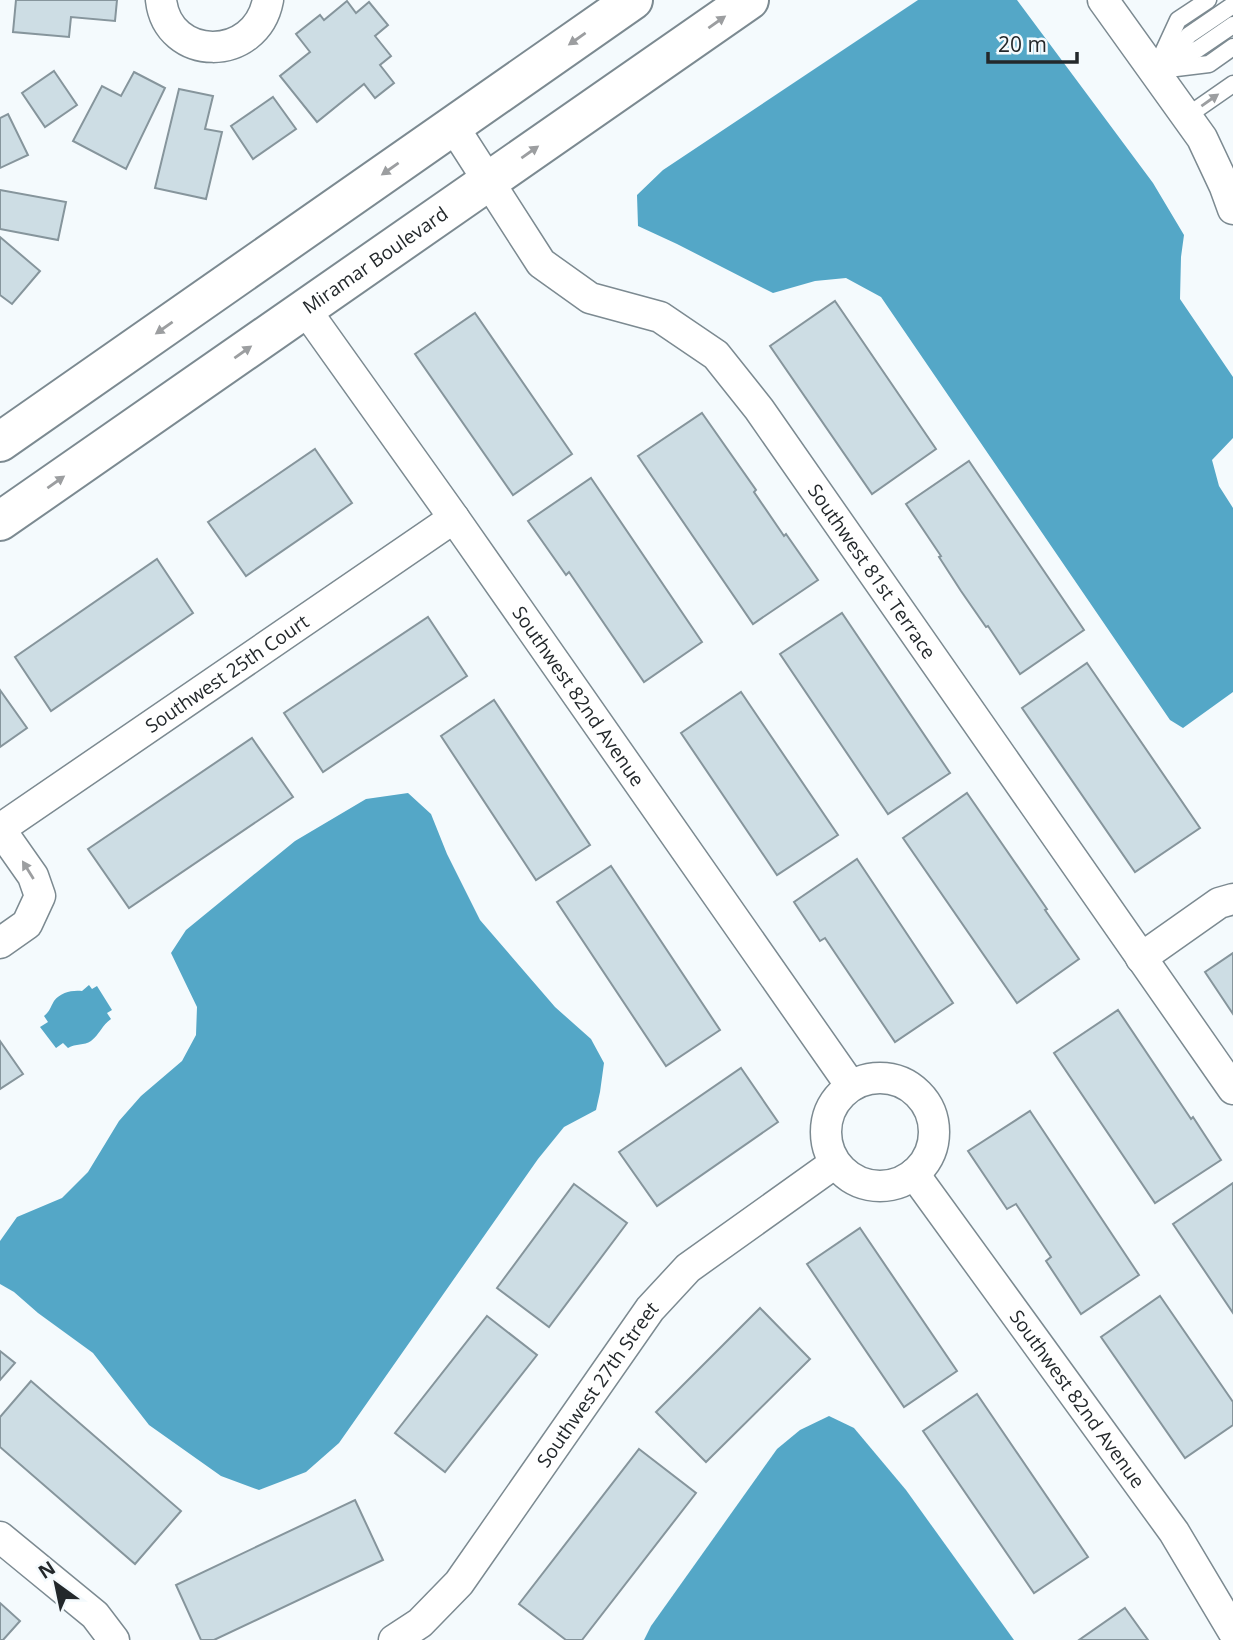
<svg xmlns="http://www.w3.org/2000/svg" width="1233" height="1640" font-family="'Open Sans',sans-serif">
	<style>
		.water { fill: #54a7c7 }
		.building { fill: #cddde4; stroke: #86959c; stroke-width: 2 }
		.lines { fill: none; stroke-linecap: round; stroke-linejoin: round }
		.lane-casing { stroke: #7c8a91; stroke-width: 19 }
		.street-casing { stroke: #7c8a91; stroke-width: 33 }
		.secondary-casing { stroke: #7c8a91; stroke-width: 42 }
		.lane { stroke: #fff; stroke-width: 16 }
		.street { stroke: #fff; stroke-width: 30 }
		.secondary { stroke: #fff; stroke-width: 38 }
		.oneway { fill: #9c9ea0 }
		.labels { text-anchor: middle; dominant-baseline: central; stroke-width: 6; stroke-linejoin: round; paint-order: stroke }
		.street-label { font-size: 19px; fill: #23282b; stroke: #f4fafd }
	</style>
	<rect width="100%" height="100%" fill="#f4fafd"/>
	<g class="water">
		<polygon points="918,0 1017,0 1153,183 1184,235 1181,257 1180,299 1233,377 1233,438 1212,460 1219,486 1233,508 1233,692 1183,728 1170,720 881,297 846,278 815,281 773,293 677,244 638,226 637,195 663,170"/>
		<polygon points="408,793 431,814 447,854 480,920 555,1007 591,1039 604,1063 600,1092 596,1110 564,1127 538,1159 339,1443 306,1472 259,1490 221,1476 149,1425 93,1353 38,1313 14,1292 0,1284 0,1241 17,1217 62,1198 88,1172 119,1121 141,1096 182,1061 196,1035 197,1007 171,953 186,930 295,841 366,799"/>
		<path d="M89,985L92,989L97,986L112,1010L107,1013L111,1019C102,1025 100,1034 91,1041C84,1046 76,1043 68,1048L63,1043L56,1048L40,1027L48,1022L44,1016C50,1011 50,1008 54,1001C61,992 72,990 82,991Z"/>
		<polygon points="829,1416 854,1428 906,1490 1014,1640 644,1640 651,1626 777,1449 800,1430"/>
	</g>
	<g class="building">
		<polygon points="16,0 117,0 115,21 71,17 69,37 13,32"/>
		<polygon points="347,1 356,13 369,2 388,25 375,36 391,56 380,65 394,83 375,98 364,84 317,122 280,76 310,52 296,34 320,15 324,20"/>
		<polygon points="54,71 77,105 45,127 22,93"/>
		<polygon points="134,72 165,88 126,169 73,141 102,86 121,96"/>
		<polygon points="179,89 213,96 205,129 222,132 206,199 155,188"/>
		<polygon points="273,97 296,129 253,159 231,126"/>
		<polygon points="8,114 28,155 0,168 0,118"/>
		<polygon points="0,190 66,202 58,240 0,229"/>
		<polygon points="0,237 40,271 12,304 0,295"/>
		<polygon points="835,301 936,449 872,494 770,346"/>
		<polygon points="475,313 572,454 513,495 415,354"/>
		<polygon points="702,413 756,490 754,492 784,536 786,534 818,580 753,624 638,456"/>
		<polygon points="315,449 352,503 246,576 208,522"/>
		<polygon points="969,461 1084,630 1020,674 988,626 986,627 961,591 939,557 941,556 906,504"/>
		<polygon points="591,478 702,642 644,682 569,572 566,575 528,521"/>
		<polygon points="157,559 193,613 51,711 15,657"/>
		<polygon points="842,613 950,773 888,814 780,654"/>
		<polygon points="428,617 467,676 323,772 284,713"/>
		<polygon points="1087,663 1200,828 1135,872 1022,708"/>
		<polygon points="0,690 27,728 0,747"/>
		<polygon points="741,692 838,835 777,875 681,733"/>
		<polygon points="494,700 590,845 536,880 441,736"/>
		<polygon points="252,738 293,797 129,908 88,849"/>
		<polygon points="967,793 1047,909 1045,910 1079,959 1017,1003 903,838"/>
		<polygon points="857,859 953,1003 895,1042 825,938 820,941 794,902"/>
		<polygon points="611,866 720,1030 666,1066 557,902"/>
		<polygon points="1233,953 1233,1014 1205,972"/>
		<polygon points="1118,1010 1191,1119 1193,1117 1221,1160 1155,1203 1054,1053"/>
		<polygon points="0,1041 23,1074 0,1089"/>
		<polygon points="741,1068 778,1122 657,1206 619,1152"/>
		<polygon points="1030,1111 1139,1275 1081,1314 1046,1261 1051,1257 1016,1204 1007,1209 968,1151"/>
		<polygon points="1233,1183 1233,1313 1173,1224"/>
		<polygon points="574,1184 627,1223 549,1327 497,1288"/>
		<polygon points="860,1228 957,1371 904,1407 807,1264"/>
		<polygon points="1160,1296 1233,1402 1233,1425 1185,1458 1101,1337"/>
		<polygon points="760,1308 810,1359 706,1462 656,1412"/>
		<polygon points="487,1316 537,1355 445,1472 395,1433"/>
		<polygon points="0,1351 15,1363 0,1380"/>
		<polygon points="31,1381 181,1511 135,1564 0,1447 0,1417"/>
		<polygon points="977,1394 1088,1557 1034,1593 923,1431"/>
		<polygon points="639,1449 696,1493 582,1640 566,1640 519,1604"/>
		<polygon points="355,1500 383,1560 214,1640 201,1640 176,1585"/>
		<polygon points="0,1603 20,1621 3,1640 0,1640"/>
		<polygon points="1125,1608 1148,1640 1079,1640"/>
	</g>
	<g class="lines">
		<g class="lane-casing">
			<g id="lane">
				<polyline points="1160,59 1178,20 1208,0"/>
				<polyline points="1166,65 1198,49 1233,25"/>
				<polyline points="1168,69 1209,64 1233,47"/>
				<polyline points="1155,71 1189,35 1233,5"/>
				<polyline points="1187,116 1233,84"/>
			</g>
		</g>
		<g class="street-casing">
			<g id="street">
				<path d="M161,0C168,62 256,63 268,0"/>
				<polyline points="1103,0 1202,138 1225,187 1233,209"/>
				<path id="s1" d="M453,126L541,263L590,298L660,317L716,355L759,409L1233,1089"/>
				<path id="s2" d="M305,309L454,518L851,1086"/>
				<path id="s3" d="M0,829L454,518"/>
				<polyline points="0,943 27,924 40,896 33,876 0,829"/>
				<polyline points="1141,958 1219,903 1233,899"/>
				<circle cx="880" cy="1132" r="54"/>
				<path id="s4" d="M914,1174L1174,1532L1233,1631"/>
				<polyline points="0,1537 95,1615 114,1640"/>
				<path id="s5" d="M394,1640L420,1623L459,1583L650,1309L688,1268L835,1163"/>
			</g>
		</g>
		<g class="secondary-casing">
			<g id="secondary">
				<polyline points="0,442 633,0"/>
				<path id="s6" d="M0,521L749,0"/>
			</g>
		</g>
		<use href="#lane" class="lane"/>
		<use href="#street" class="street"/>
		<use href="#secondary" class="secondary"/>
	</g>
	<defs><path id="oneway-solid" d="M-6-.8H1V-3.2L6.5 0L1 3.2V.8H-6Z" transform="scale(1.75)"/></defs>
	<g class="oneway">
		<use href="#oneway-solid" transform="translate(717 22) rotate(-35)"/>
		<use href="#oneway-solid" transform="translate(577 39) rotate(145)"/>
		<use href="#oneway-solid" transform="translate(1210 100) rotate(-35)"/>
		<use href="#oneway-solid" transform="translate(530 152) rotate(-35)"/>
		<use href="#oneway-solid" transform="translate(390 169) rotate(145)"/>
		<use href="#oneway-solid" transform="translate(164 328) rotate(145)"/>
		<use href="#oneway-solid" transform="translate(243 352) rotate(-35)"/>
		<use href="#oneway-solid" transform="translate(56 482) rotate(-35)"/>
		<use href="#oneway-solid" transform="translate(28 870) rotate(-122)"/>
	</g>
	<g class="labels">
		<g class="street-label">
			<text stroke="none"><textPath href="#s6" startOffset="457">Miramar Boulevard</textPath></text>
			<text stroke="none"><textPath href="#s1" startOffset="630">Southwest 81st Terrace</textPath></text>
			<text stroke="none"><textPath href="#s3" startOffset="275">Southwest 25th Court</textPath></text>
			<text stroke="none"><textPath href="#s2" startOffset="474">Southwest 82nd Avenue</textPath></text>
			<text stroke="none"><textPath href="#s5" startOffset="329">Southwest 27th Street</textPath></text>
			<text stroke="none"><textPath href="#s4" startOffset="278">Southwest 82nd Avenue</textPath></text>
		</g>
	</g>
	<g transform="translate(56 1584) rotate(327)" stroke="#f4fafd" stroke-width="5" paint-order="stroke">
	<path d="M0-5L12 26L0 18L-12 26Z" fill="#23282b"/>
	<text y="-10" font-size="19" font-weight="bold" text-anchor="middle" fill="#23282b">N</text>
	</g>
	<path d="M988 52v10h89v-10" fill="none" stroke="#23282b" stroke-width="3.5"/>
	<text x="998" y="52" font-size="21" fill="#23282b" stroke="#f4fafd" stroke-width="5" paint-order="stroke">20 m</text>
</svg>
